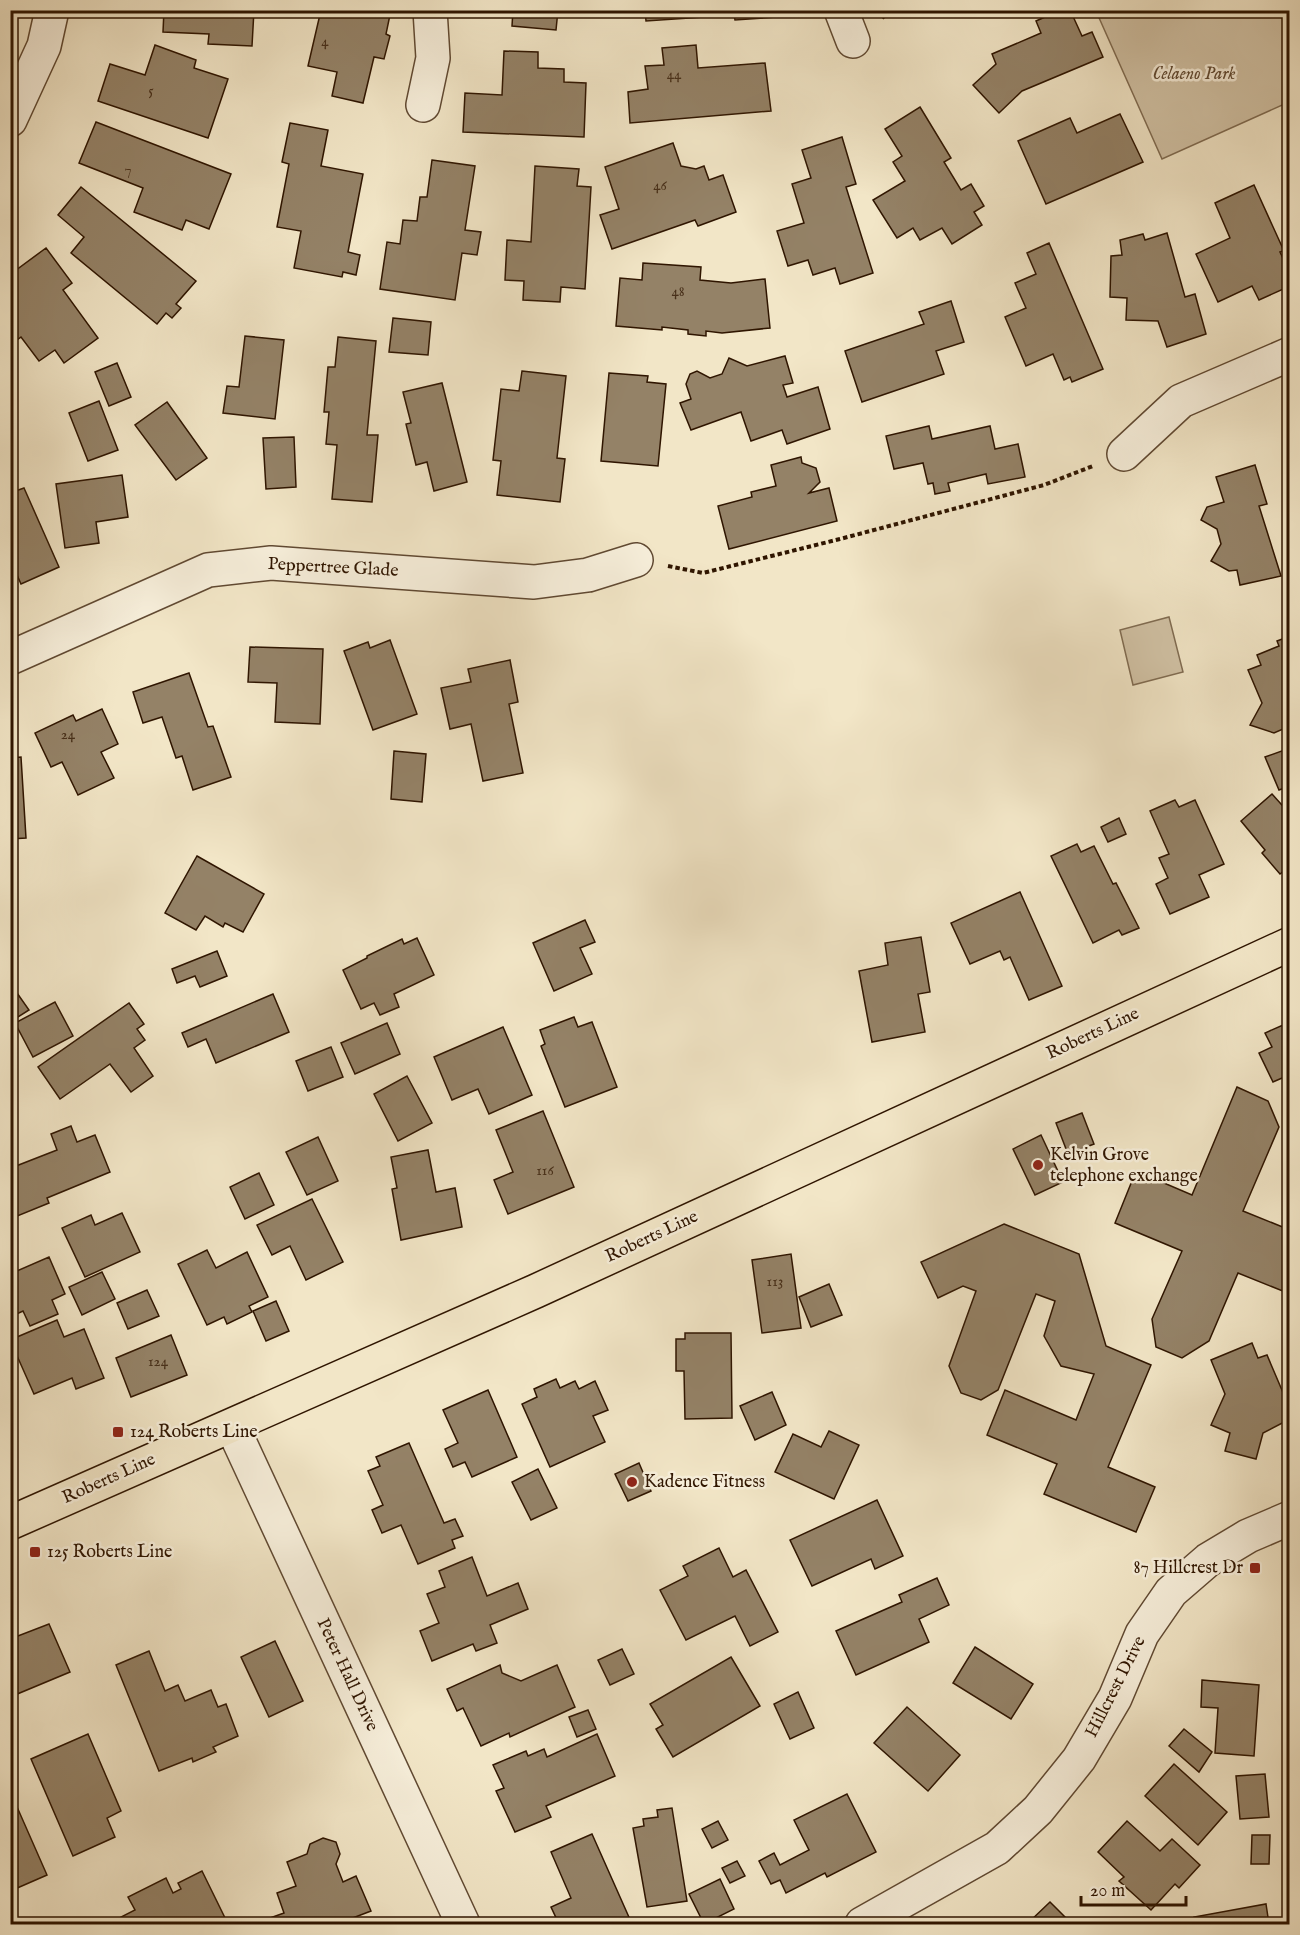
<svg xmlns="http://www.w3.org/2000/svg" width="1300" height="1935" font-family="'IM FELL English',serif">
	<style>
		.green { fill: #d1c2a5; stroke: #806c52; stroke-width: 1.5 }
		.building { fill: #948267; stroke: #2f1500; stroke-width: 1.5 }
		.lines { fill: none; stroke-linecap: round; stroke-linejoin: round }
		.minor-casing { stroke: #604932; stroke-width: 36 }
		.major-casing { stroke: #2f1500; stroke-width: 36 }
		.path { stroke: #2f1500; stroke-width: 4; stroke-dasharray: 4.5 3; stroke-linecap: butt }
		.minor { stroke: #f7efdb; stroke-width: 33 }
		.major { stroke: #f2e6c7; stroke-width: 33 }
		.poi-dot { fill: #8f2418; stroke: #f7efdb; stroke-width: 2 }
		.labels { text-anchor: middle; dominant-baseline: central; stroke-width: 5; stroke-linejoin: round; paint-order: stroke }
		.number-label { font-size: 15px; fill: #48301a }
		.park-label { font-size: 18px; font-style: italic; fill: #604932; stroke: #f7efdb }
		.street-label { font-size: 18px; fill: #2f1500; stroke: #f7efdb }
		.poi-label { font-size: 18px; fill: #2f1500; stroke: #f7efdb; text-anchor: start }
	</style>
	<rect width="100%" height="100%" fill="#f2e6c7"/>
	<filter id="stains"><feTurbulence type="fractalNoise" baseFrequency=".00333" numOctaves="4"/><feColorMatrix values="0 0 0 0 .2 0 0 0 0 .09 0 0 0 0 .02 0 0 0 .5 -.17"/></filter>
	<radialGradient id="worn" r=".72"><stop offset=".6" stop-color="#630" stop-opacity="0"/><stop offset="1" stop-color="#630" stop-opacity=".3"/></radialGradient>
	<g class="green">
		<polygon points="1096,11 1289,11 1289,102 1162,159"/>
		<polygon points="1169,617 1183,672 1133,685 1120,630"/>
	</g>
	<g class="building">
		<polygon points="164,10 254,10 252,46 208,44 209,34 163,32"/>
		<polygon points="321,10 391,10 386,34 390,36 384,59 374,57 363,103 332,96 337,72 308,66"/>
		<polygon points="513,10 558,10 556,30 512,26"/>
		<polygon points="645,10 775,10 776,17 735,20 734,15 646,21"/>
		<polygon points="1042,10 1076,10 1071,12 1082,36 1092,32 1103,57 1022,91 999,113 973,85 996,64 992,54 1041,33 1036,21 1045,17"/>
		<polygon points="155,45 196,60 194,68 228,79 208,138 98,101 110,64 145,75"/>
		<polygon points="696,45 698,68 765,63 771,111 630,123 628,92 648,89 645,66 664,65 662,48"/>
		<polygon points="504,51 538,52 538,68 564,69 564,82 586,83 584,137 463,132 465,93 502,95"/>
		<polygon points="920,107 951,158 944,162 961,190 971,184 984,206 974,212 982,225 952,244 942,228 920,240 913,228 897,238 873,200 905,181 893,162 902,156 885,129"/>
		<polygon points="1120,114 1143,162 1046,204 1018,141 1070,118 1077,133"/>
		<polygon points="96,122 231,174 209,229 186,220 182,230 134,212 143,188 79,163"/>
		<polygon points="290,123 328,130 321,166 363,174 348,252 360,255 356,275 343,272 342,277 294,268 301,231 277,227 289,164 282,162"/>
		<polygon points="842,137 856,184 846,187 873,273 840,284 835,268 813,275 808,260 788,266 777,231 804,223 792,184 811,178 802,150"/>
		<polygon points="673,143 681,166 696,169 704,166 709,180 723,175 736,212 698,226 695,220 612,249 600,215 619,209 605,167"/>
		<polygon points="432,160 475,166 465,230 481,232 477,255 462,253 455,300 380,289 387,242 400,244 403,220 417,221 420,197 427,197"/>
		<polygon points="535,166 579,169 577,186 591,187 585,289 561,287 560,302 523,300 524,281 505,280 507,240 531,242"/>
		<polygon points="1254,185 1284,251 1280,252 1290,273 1290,286 1259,300 1252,286 1218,302 1196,254 1230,238 1215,203"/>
		<polygon points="81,187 196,281 176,304 181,308 172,318 166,313 157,324 71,253 84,237 58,215"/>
		<polygon points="1167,233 1185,297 1195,294 1206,334 1167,347 1158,321 1126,320 1127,298 1110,297 1111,256 1122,255 1120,240 1143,234 1145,240"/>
		<polygon points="1049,243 1103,369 1072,382 1070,377 1064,380 1053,354 1026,366 1005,317 1026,308 1015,283 1036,274 1027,253"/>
		<polygon points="46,248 72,283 63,290 98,338 64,363 55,350 39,361 21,337 17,340 10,331 10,271 12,273"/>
		<polygon points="643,263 701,267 700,280 731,283 765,279 770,328 722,333 706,331 706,336 688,334 688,330 662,327 662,330 616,326 620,278 642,280"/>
		<polygon points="951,301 964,342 936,351 944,374 862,402 845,351 924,324 919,312"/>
		<polygon points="393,318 431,322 428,355 389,352"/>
		<polygon points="245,336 284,340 275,419 223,413 227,386 239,387"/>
		<polygon points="338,337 376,341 367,435 378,435 372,502 332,499 337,445 326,444 329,412 324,412 328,367 335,367"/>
		<polygon points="785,356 793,383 783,385 787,397 818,387 830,429 787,444 782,430 751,441 741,412 691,430 680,403 691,399 686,384 690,374 697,371 710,378 722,374 729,358 747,366"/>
		<polygon points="117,363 131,397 109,406 95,372"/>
		<polygon points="522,371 566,376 557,458 565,459 560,502 497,495 501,461 493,460 501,389 519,391"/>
		<polygon points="609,373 648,376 647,382 666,384 658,466 601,461"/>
		<polygon points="442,383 467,482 434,491 427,462 416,465 406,424 411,423 403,392"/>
		<polygon points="99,401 118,450 88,461 69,413"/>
		<polygon points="167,402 207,458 176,480 135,425"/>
		<polygon points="929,426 932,439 990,426 995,449 1018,444 1025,477 988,484 986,474 948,483 950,491 935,494 933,483 928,484 923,463 894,469 886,436"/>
		<polygon points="294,437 296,487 266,489 263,438"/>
		<polygon points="801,457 802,463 816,468 820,482 809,493 829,488 837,521 729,549 718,506 752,497 751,492 776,486 771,465"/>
		<polygon points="1255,465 1267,504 1259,506 1281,576 1240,585 1237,570 1229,571 1211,561 1221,544 1217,529 1201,520 1207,507 1224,502 1216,477"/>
		<polygon points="122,475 128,517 96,522 99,543 65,548 56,484"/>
		<polygon points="24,488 59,567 21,584 10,559 10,493"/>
		<polygon points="1290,636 1290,726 1274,733 1250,725 1262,703 1248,670 1261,665 1257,655 1279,646 1277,641"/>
		<polygon points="390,640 417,714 373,730 344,651 368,642 370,648"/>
		<polygon points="250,647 323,649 320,724 275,722 277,683 248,682"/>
		<polygon points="510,660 518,702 509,704 523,773 483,781 471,724 450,729 441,688 471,682 468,669"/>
		<polygon points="189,673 208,727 213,726 231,777 193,790 182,756 176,758 162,717 143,723 133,692"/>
		<polygon points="102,709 118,744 101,752 114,778 78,795 62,762 51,767 35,733 73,715 76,721"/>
		<polygon points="1290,748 1290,786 1279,790 1265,757"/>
		<polygon points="394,751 426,754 422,802 391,799"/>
		<polygon points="21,757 26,838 10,839 10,758"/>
		<polygon points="1272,794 1290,814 1290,866 1280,874 1262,853 1265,850 1241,821"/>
		<polygon points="1175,800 1179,807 1195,800 1224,864 1199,875 1209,897 1170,914 1156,884 1168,878 1159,858 1169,854 1150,811"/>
		<polygon points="1119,818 1126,834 1108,842 1101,827"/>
		<polygon points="1077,844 1081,852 1094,846 1113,884 1116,883 1139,928 1122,935 1119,930 1093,943 1051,856"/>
		<polygon points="197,856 264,894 243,932 225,923 223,927 205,916 196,930 165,913"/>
		<polygon points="1020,892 1062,986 1029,1000 1010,957 1004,960 1000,951 970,964 951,923"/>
		<polygon points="585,920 595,942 580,948 592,974 554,991 533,943"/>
		<polygon points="921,937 930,992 918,994 925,1032 872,1042 859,971 888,965 885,943"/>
		<polygon points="417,938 434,975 394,994 399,1007 380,1015 374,1003 361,1009 343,970 367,958 367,956 402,939 404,944"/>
		<polygon points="217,951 227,976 200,987 195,976 177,983 172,969"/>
		<polygon points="10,983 29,1010 10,1022"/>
		<polygon points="273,994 289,1032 216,1063 206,1039 188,1047 182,1033"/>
		<polygon points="55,1002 73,1036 33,1057 15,1023"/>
		<polygon points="129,1003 144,1024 137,1029 145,1040 134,1048 153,1076 131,1092 110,1064 60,1099 38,1067"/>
		<polygon points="574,1017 578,1027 592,1022 617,1087 565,1107 541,1046 545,1044 540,1030"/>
		<polygon points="1290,1022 1290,1076 1289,1075 1273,1082 1259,1053 1272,1047 1265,1033"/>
		<polygon points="387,1023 400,1054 355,1074 341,1043"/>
		<polygon points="503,1027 532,1095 489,1114 478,1089 452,1100 434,1057"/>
		<polygon points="331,1047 343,1077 308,1091 296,1061"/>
		<polygon points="407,1076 432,1123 398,1141 374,1094"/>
		<polygon points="1237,1087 1268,1101 1279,1127 1243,1211 1290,1230 1290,1294 1238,1273 1209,1341 1182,1358 1156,1347 1152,1319 1182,1251 1115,1223 1136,1171 1192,1195"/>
		<polygon points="543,1111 574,1187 508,1214 494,1180 513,1172 496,1130"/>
		<polygon points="1082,1113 1094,1144 1068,1154 1056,1123"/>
		<polygon points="71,1126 77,1142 95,1135 110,1172 47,1198 49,1203 10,1219 10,1178 15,1176 11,1168 57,1150 51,1134"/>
		<polygon points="1041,1135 1063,1182 1035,1195 1013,1149"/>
		<polygon points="318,1137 338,1181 307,1195 286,1152"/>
		<polygon points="428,1150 436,1192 455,1188 462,1227 401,1240 392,1189 397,1188 391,1157"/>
		<polygon points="259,1173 274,1205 245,1219 230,1187"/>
		<polygon points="312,1199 343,1262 306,1280 290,1246 272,1255 257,1225"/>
		<polygon points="122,1213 140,1252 85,1277 62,1228 91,1215 95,1225"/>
		<polygon points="1004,1224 1079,1254 1106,1346 1151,1365 1108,1467 1155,1487 1136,1532 1044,1494 1057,1464 987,1435 1005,1390 1076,1420 1094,1374 1061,1366 1044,1336 1055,1301 1036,1294 998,1390 981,1400 961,1393 949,1366 976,1291 963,1286 938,1298 921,1262"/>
		<polygon points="207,1250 216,1268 247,1252 268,1297 249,1306 252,1312 227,1324 224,1317 207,1325 178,1264"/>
		<polygon points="791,1254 801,1328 762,1333 752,1260"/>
		<polygon points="49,1257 65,1294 52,1300 58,1314 30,1326 23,1311 10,1317 10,1274"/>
		<polygon points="102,1272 115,1299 82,1315 69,1287"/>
		<polygon points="829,1284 842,1315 811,1327 799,1297"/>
		<polygon points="147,1290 159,1316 128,1329 117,1303"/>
		<polygon points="276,1301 289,1331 266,1341 253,1311"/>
		<polygon points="57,1320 64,1337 84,1329 104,1378 76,1389 72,1378 34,1394 10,1340"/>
		<polygon points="685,1333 731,1333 732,1418 685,1419 684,1371 676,1371 676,1339 685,1339"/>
		<polygon points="171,1335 187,1375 131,1397 116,1358"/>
		<polygon points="1252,1343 1258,1358 1267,1355 1290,1409 1290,1419 1263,1433 1256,1459 1225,1451 1230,1433 1211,1425 1225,1394 1211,1360"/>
		<polygon points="556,1379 560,1388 575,1381 579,1389 595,1381 608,1410 593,1416 605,1442 550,1467 522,1404 537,1397 534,1389"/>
		<polygon points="488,1390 517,1457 472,1477 465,1462 453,1467 445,1449 458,1443 443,1410"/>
		<polygon points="772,1392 786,1425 755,1440 740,1406"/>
		<polygon points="829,1431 859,1445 834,1499 775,1472 793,1434 821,1447"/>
		<polygon points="409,1443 444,1523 455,1519 463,1536 452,1540 455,1548 418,1564 401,1525 382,1533 372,1510 383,1505 368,1471 380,1466 376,1457"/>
		<polygon points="639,1463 651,1491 628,1501 615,1474"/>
		<polygon points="538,1469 557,1508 531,1520 512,1482"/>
		<polygon points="877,1500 903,1556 875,1569 871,1559 812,1586 790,1540"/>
		<polygon points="719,1548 733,1577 746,1570 778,1632 750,1646 735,1616 686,1640 660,1590 688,1576 683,1566"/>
		<polygon points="472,1557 487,1596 518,1583 528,1609 490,1625 497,1643 476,1651 473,1644 432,1661 420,1631 439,1623 427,1594 445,1587 439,1571"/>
		<polygon points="937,1578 949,1605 919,1619 929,1642 856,1675 836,1631 902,1602 899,1595"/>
		<polygon points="49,1624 70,1672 10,1697 10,1639"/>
		<polygon points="275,1641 303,1701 269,1717 241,1657"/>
		<polygon points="975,1647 1033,1684 1011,1719 953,1683"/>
		<polygon points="622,1649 634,1674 610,1685 598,1660"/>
		<polygon points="149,1651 165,1691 178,1685 185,1701 211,1690 218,1707 226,1704 238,1736 213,1747 216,1752 193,1762 192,1758 159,1771 116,1665"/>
		<polygon points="731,1657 760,1706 673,1757 656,1729 663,1725 650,1704"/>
		<polygon points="500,1665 502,1673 521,1681 557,1665 575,1707 510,1737 509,1733 481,1746 463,1708 457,1711 447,1689"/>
		<polygon points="1202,1680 1259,1685 1254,1756 1215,1753 1218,1708 1201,1707"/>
		<polygon points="798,1692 814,1728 790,1739 774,1704"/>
		<polygon points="907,1707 960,1755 928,1791 874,1743"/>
		<polygon points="588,1710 596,1729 577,1737 569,1717"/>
		<polygon points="1184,1729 1212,1752 1199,1772 1169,1746"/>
		<polygon points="88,1734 121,1811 107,1818 115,1837 73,1856 31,1759"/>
		<polygon points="597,1734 615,1776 546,1806 551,1817 515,1832 496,1791 504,1788 493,1765 526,1751 528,1756 544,1749 547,1757"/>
		<polygon points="1174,1764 1227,1812 1198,1845 1145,1796"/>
		<polygon points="1265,1774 1269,1817 1240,1819 1236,1776"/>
		<polygon points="10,1791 47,1875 15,1889 10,1879"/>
		<polygon points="847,1794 876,1852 827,1877 825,1873 786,1893 780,1880 771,1884 759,1861 774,1853 780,1865 809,1850 794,1820"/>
		<polygon points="672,1808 687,1901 647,1907 633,1828 644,1826 643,1819 658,1817 657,1810"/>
		<polygon points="718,1821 728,1840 712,1848 702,1829"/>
		<polygon points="1127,1821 1160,1851 1172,1839 1200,1865 1179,1888 1175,1884 1151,1910 1119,1881 1124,1877 1098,1852"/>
		<polygon points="592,1834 632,1924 559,1924 551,1907 571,1898 551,1852"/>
		<polygon points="1252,1835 1270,1835 1269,1864 1251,1864"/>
		<polygon points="323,1838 336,1842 340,1854 336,1864 343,1882 356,1876 371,1911 337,1924 272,1924 270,1918 284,1913 277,1893 296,1886 287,1862 307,1854 310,1844"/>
		<polygon points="737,1861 745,1876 730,1883 722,1868"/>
		<polygon points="202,1871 228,1924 124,1924 121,1917 135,1910 128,1897 166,1878 173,1893 181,1889 178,1883"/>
		<polygon points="720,1879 734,1909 704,1924 689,1894"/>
		<polygon points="1050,1902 1072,1924 1027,1924"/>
		<polygon points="1266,1904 1269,1924 1196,1924 1194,1917"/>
	</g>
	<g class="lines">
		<g class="minor-casing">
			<g id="minor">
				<polyline points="841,10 853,41"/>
				<polyline points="423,105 433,58 430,10"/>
				<polyline points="10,120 44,46 52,10"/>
				<polyline points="1124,454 1181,401 1290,354"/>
				<polyline points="10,658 208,570 271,563 534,582 588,575 636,560"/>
				<polyline points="232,1426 463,1924"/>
				<polyline points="862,1924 997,1848 1038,1810 1079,1759 1115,1698 1142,1634 1171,1592 1208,1560 1248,1536 1290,1518"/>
			</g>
		</g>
		<g class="major-casing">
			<polyline id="major" points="10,1523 536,1291 1290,944"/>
		</g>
		<g class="path">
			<polyline points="882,18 891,10"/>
			<polyline points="668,566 703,573 840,539 1044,485 1093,466"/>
		</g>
		<use href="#minor" class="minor"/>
		<use href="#major" class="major"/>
	</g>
	<g class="poi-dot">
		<circle cx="1038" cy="1165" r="6"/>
		<rect x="112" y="1426" width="12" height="12" rx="3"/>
		<circle cx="632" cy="1482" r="6"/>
		<rect x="29" y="1546" width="12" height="12" rx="3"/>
		<rect x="1249" y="1562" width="12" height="12" rx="3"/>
	</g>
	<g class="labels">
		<g class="number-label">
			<text x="325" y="41">4</text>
			<text x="674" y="74">44</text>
			<text x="151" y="90">5</text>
			<text x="128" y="169">7</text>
			<text x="660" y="185">46</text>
			<text x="678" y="291">48</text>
			<text x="68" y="734">24</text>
			<text x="545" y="1170">116</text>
			<text x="775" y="1281">113</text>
			<text x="158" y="1361">124</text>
		</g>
		<g class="park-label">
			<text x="1194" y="74">Celaeno Park</text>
		</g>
		<g class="street-label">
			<text transform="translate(333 568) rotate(3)">Peppertree Glade</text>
			<text transform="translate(1093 1034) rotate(-25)">Roberts Line</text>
			<text transform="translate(652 1237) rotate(-25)">Roberts Line</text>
			<text transform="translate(109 1479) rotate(-24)">Roberts Line</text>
			<text transform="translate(347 1675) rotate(65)">Peter Hall Drive</text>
			<text transform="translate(1116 1687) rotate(-63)">Hillcrest Drive</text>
		</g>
		<g class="poi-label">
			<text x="1050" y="1155">Kelvin Grove<tspan x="1050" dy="21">telephone exchange</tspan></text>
			<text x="130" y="1432">124 Roberts Line</text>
			<text x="644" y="1482">Kadence Fitness</text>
			<text x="47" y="1552">125 Roberts Line</text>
			<text x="1243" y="1568" text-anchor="end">87 Hillcrest Dr</text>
		</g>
	</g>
	<rect width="1300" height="1935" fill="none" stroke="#f2e6c7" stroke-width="36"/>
	<rect x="12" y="12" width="1276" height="1911" fill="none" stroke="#2f1500" stroke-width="3"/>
	<rect x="18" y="18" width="1264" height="1899" fill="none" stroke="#2f1500" stroke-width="1.5"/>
	<path d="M1081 1896v9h105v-9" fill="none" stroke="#2f1500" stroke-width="3"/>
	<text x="1090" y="1896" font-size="18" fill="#2f1500" stroke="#f7efdb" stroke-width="4.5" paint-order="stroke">20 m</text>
	<rect width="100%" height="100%" filter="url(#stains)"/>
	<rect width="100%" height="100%" fill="url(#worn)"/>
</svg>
